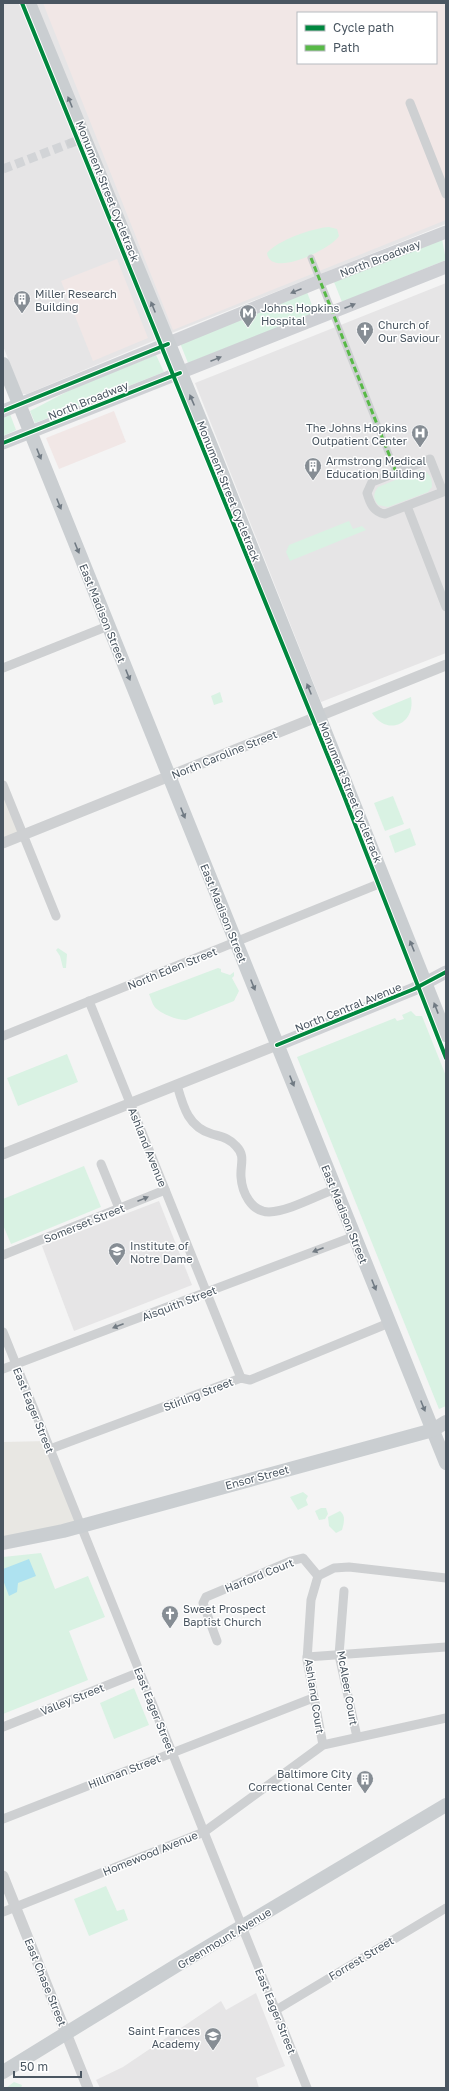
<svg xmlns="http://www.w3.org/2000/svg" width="449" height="2091" font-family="'Golos Text',sans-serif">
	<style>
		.commercial { fill: #e8e7e3 }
		.education { fill: #e6e5e6; fill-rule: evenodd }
		.medical { fill: #f1e7e6; fill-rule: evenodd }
		.green { fill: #d9f2e3 }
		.water { fill: #aee2f0 }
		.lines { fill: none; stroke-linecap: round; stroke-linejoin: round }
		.minor-tunnel { stroke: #d2d4d7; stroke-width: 9; stroke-dasharray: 9 4.5; stroke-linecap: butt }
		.pedestrian { stroke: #ced0d2; stroke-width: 7 }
		.minor { stroke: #ced0d2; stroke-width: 9 }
		.tertiary { stroke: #ced0d2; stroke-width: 11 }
		.secondary { stroke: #ced0d4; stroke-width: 13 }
		.primary { stroke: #caced1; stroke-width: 14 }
		.minor-bridge { stroke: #ced0d2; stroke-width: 9 }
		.quiet { stroke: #58b947; stroke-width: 3; stroke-dasharray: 6 3; stroke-linecap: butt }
		.cycleway-casing { stroke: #fff; stroke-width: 6 }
		.cycleway { stroke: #00873e; stroke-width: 4 }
		.oneway { fill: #707a83 }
		.oneway2 { fill: #727b84 }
		.oneway3 { fill: #727b83 }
		.labels { text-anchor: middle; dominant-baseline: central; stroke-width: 3; stroke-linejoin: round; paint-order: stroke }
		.street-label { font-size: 11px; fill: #4a5661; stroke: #fff }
		.poi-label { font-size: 11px; fill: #4a5661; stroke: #fff; text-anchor: start }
	</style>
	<rect width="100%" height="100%" fill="#f4f4f4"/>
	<g class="commercial">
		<polygon points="3,787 21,836 3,843"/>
		<polygon points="47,1441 82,1526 3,1541 3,1442"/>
	</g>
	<g class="education">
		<path d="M3,3H446V224L172,333L27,394H22L3,346ZM298,13H436V63H298Z"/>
		<polygon points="446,283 446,653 321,702 195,383"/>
		<polygon points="159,1201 192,1285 74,1331 42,1246"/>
		<polygon points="256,1993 285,2066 256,2078 259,2088 100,2088 96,2080 123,2067 221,2001 226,2010"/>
	</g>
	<g class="medical">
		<path d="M43,3H446V220L173,330ZM298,13H436V63H298Z"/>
		<polygon points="117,259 148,338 93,361 61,281"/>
		<polygon points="114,411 126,442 59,469 46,438"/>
	</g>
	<g class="green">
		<path d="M329,227L337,229L339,236C331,249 270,279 267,253C278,240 313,228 329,227Z"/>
		<polygon points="442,239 446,260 342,302 334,282"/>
		<polygon points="307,292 315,313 188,363 180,343"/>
		<polygon points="156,355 164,372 35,423 30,411 74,388"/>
		<polygon points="10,414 16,430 3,436 3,417"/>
		<path d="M420,470C430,472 432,478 432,487L428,492L388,507L378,505C373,498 373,494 378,487Z"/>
		<polygon points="349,521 353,529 362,526 366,530 290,561 286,552 289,545"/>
		<polygon points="220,692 223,702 214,705 211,696"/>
		<path d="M411,697C416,724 387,737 372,713Z"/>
		<polygon points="393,796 404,824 385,831 374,803"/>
		<polygon points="410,828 416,845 395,853 389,836"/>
		<polygon points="58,948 67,954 66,968 63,968 60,956 56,950"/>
		<path d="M218,968L221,969V972L230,975L234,972V976L232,978L239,991L234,1001L186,1020C177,1020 160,1014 154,1006C152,1003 151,998 149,994Z"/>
		<polygon points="411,1011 416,1016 422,1016 446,1076 446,1406 439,1409 297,1057 395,1018 397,1021 404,1019 402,1015"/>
		<polygon points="67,1054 78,1082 18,1106 7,1078"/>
		<polygon points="84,1166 101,1207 11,1244 3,1225 3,1199"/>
		<polygon points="303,1492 308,1496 306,1500 308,1505 298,1510 290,1497"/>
		<polygon points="321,1508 326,1508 328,1514 325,1519 319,1520 315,1511"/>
		<path d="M340,1511C346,1516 344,1523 342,1530L336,1533L329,1526L328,1517Z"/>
		<polygon points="41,1553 55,1589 88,1576 105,1617 69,1631 88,1680 3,1714 3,1557"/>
		<polygon points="134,1688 149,1725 114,1739 100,1703"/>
		<polygon points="106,1886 117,1911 124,1909 128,1920 89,1936 74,1899"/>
		<polygon points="14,2082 22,2085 21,2088 6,2088"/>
	</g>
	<polygon class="water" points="29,1559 36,1576 18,1583 17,1592 9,1596 3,1580 3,1569"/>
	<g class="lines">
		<polyline class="minor-tunnel" points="3,169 71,143"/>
		<polyline class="pedestrian" points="311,258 396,472"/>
		<g class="minor">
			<polyline points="410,103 446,194"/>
			<polyline points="71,143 84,138"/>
			<path d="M430,459L443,492L385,514C373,512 370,503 367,493L372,482Z"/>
			<polyline points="407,506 446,607"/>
			<polyline points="3,668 108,626"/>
			<polyline points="3,785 56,916"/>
			<polyline points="89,1001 241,1378"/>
			<polyline points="3,1036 386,881"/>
			<path d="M177,1085C183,1106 188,1127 212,1134C222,1137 229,1138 236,1146C246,1156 240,1164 241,1177C242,1192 251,1212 269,1212C289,1211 316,1196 335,1189"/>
			<polyline points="101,1164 119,1208"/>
			<polyline points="3,1255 165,1190"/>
			<polyline points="3,1332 204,1832"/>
			<polyline points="3,1369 355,1236"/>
			<polyline points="50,1449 241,1378 250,1380 389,1323"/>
			<polyline points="318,1576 311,1600 307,1660 323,1745"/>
			<polyline points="344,1591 339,1655 357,1737"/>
			<polyline points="217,1641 203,1603 206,1597 291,1561 303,1558 318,1576 334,1568 349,1567 446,1578"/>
			<polyline points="307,1657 446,1647"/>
			<polyline points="3,1727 140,1672"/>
			<polyline points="3,1819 313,1698"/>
			<polyline points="3,1912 204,1832 323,1745 446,1718"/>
			<polyline points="276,2010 446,1908"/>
		</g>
		<g class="tertiary">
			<polyline points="3,843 446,665"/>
			<polyline points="3,1154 277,1045"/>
			<polyline points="3,1876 88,2088"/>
		</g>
		<g class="secondary">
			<polyline points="3,411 320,281 446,232"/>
			<polyline points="3,443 446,267"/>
			<polyline points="277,1045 414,989 446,972"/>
		</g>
		<g class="primary">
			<polyline points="29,3 213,451 446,1035"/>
			<polyline points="3,364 446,1463"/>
			<polyline points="3,1543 63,1531 433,1430 446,1422"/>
			<polyline points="3,2072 179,1964 446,1805"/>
		</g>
		<polyline class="minor-bridge" points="204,1832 307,2088"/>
		<polyline class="quiet" points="311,258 396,472"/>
		<g class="cycleway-casing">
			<g id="cycleway">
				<polyline points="22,3 344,796 446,1058"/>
				<polyline points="3,411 168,344"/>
				<polyline points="3,443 180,373"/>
				<polyline points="277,1045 414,989 446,972"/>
			</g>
		</g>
		<use href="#cycleway" class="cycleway"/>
	</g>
	<defs><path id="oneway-solid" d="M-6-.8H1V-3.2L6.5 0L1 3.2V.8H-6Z"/></defs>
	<g class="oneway">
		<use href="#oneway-solid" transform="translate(70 102) rotate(-112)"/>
		<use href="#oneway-solid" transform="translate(153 307) rotate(-112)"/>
		<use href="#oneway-solid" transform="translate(192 400) rotate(-113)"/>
		<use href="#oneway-solid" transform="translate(39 454) rotate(68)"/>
		<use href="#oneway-solid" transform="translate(59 504) rotate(68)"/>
		<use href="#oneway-solid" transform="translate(77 548) rotate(68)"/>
		<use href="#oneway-solid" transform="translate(128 675) rotate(68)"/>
		<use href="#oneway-solid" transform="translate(309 689) rotate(-112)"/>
		<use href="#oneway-solid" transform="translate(183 813) rotate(68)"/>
		<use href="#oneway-solid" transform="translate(412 946) rotate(-112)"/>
		<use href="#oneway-solid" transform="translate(253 985) rotate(68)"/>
		<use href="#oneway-solid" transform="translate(436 1008) rotate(-111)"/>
		<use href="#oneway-solid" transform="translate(292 1081) rotate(68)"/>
		<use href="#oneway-solid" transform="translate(374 1285) rotate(68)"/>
		<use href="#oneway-solid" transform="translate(423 1406) rotate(68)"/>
	</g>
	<g class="oneway2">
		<use href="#oneway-solid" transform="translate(296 291) rotate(158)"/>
		<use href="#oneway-solid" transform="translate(350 306) rotate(-22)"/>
		<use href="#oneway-solid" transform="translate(216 359) rotate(-22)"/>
	</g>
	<g class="oneway3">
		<use href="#oneway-solid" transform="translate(143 1199) rotate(-22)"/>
		<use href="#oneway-solid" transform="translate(318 1250) rotate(159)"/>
		<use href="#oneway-solid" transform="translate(118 1326) rotate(159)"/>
	</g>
	<defs>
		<g id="building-pin" transform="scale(0.9)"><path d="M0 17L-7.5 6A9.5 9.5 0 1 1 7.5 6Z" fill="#868d94" stroke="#fff"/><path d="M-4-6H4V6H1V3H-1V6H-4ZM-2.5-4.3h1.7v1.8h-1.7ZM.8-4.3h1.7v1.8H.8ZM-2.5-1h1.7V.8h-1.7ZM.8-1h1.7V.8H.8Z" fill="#fff"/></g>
		<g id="metro-pin" transform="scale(0.9)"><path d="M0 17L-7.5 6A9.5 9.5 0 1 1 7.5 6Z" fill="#868d94" stroke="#fff"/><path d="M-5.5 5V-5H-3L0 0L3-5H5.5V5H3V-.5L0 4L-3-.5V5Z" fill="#fff"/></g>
		<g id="church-pin" transform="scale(0.9)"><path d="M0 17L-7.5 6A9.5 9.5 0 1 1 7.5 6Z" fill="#868d94" stroke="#fff"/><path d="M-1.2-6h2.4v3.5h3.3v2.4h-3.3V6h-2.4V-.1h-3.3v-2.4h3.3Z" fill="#fff"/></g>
		<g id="hospital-pin" transform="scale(0.9)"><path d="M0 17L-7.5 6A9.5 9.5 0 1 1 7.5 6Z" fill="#868d94" stroke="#fff"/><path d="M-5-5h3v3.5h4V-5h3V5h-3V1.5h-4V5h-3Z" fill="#fff"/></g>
		<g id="school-pin" transform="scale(0.9)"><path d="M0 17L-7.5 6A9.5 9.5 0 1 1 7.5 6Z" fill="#868d94" stroke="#fff"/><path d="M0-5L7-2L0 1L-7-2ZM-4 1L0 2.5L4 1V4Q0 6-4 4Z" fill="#fff"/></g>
	</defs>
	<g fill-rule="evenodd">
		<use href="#building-pin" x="22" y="299"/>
		<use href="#metro-pin" x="248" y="313"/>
		<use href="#church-pin" x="365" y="330"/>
		<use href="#hospital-pin" x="420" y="433"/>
		<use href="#building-pin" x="313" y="466"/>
		<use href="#school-pin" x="117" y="1251"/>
		<use href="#church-pin" x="170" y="1614"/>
		<use href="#building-pin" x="365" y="1779"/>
		<use href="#school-pin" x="213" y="2036"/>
	</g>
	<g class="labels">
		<g class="street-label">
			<text transform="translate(108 191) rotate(68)">Monument Street Cycletrack</text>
			<text transform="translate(380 258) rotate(-21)">North Broadway</text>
			<text transform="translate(88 400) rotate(-22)">North Broadway</text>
			<text transform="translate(229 491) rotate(68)">Monument Street Cycletrack</text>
			<text transform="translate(103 613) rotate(68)">East Madison Street</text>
			<text transform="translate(224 754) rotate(-22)">North Caroline Street</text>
			<text transform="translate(351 792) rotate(68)">Monument Street Cycletrack</text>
			<text transform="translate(224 913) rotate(68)">East Madison Street</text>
			<text transform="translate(172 968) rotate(-22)">North Eden Street</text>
			<text transform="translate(348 1007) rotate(-22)">North Central Avenue</text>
			<text transform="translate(148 1147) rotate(68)">Ashland Avenue</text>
			<text transform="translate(345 1214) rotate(68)">East Madison Street</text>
			<text transform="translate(84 1223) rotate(-22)">Somerset Street</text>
			<text transform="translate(179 1303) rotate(-21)">Aisquith Street</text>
			<text transform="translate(198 1394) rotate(-21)">Stirling Street</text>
			<text transform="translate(34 1410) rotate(68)">East Eager Street</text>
			<text transform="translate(257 1477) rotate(-15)">Ensor Street</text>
			<text transform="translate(259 1575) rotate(-22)">Harford Court</text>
			<text transform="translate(348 1688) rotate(80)">McAleer Court</text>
			<text transform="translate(315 1696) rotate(81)">Ashland Court</text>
			<text transform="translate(72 1699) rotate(-22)">Valley Street</text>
			<text transform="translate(155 1710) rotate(68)">East Eager Street</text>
			<text transform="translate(124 1771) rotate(-21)">Hillman Street</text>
			<text transform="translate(150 1853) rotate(-22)">Homewood Avenue</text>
			<text transform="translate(224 1938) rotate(-31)">Greenmount Avenue</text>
			<text transform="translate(361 1958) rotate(-31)">Forrest Street</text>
			<text transform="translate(46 1982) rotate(68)">East Chase Street</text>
			<text transform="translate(276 2011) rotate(68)">East Eager Street</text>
		</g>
		<g class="poi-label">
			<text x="35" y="293">Miller Research<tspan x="35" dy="13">Building</tspan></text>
			<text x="261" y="307">Johns Hopkins<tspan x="261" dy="13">Hospital</tspan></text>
			<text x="378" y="324">Church of<tspan x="378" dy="13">Our Saviour</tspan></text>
			<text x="407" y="427" text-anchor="end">The Johns Hopkins<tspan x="407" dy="13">Outpatient Center</tspan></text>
			<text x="326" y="460">Armstrong Medical<tspan x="326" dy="13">Education Building</tspan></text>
			<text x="130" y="1245">Institute of<tspan x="130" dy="13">Notre Dame</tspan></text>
			<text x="183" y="1608">Sweet Prospect<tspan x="183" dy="13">Baptist Church</tspan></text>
			<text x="352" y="1773" text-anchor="end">Baltimore City<tspan x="352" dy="13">Correctional Center</tspan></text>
			<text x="200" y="2030" text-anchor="end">Saint Frances<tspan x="200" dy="13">Academy</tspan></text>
		</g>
	</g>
	<rect width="449" height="2091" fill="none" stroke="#4a5661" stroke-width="8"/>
	<rect x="297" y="12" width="140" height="52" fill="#ffffff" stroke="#b7bbc0"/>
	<rect x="305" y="25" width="20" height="6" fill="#00873e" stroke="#b7bbc0"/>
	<text x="333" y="32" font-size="12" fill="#4a5661">Cycle path</text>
	<rect x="305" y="45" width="20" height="6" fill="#58b947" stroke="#b7bbc0"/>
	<text x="333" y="52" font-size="12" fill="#4a5661">Path</text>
	<path d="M14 2071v6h67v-6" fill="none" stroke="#4a5661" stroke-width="2"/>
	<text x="20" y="2071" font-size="12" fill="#4a5661" stroke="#ffffff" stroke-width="3" paint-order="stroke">50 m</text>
</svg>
